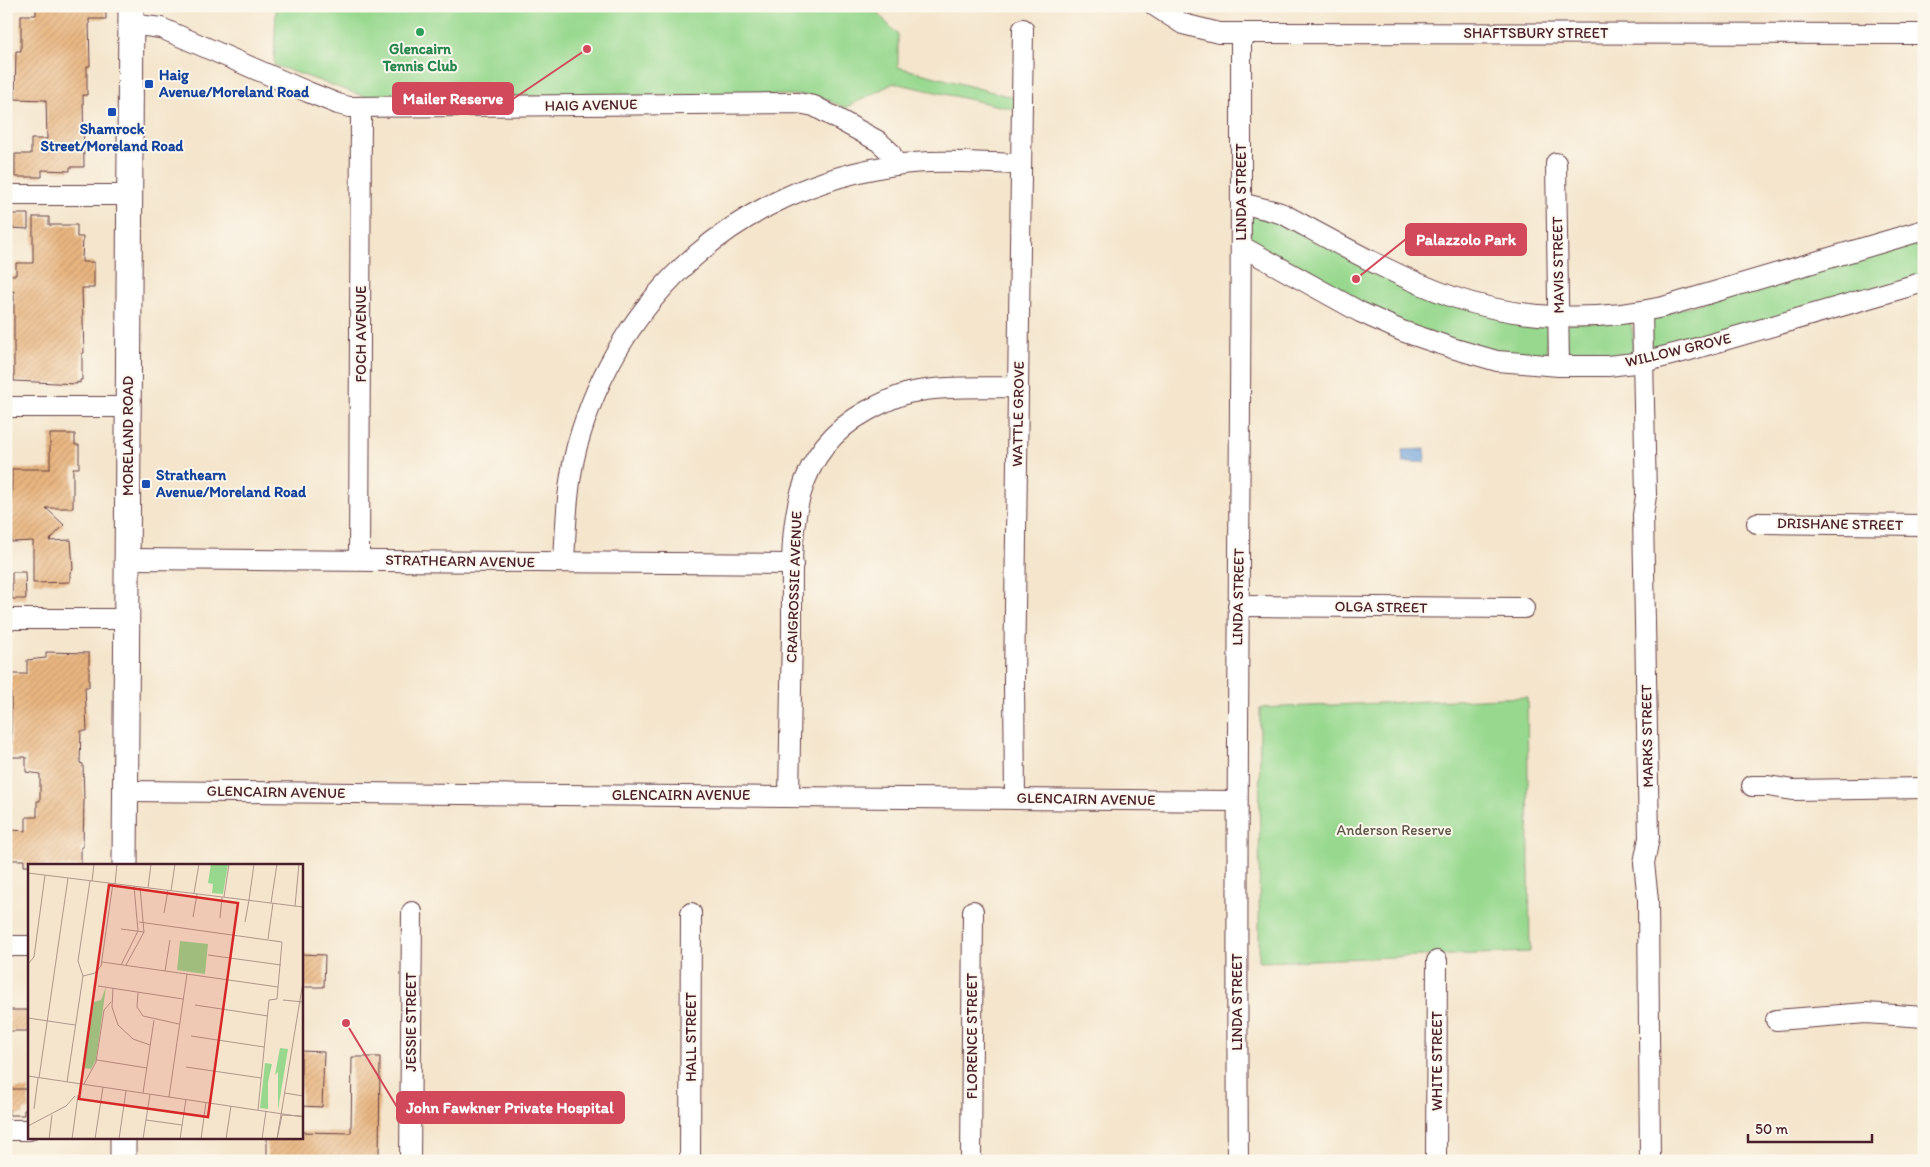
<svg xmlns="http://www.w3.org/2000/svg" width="1930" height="1167" font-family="Itim,sans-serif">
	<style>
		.park { fill: #97d88e; stroke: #707c5c }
		.water { fill: url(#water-ripples); stroke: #5c6182 }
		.building { fill: url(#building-hatch) }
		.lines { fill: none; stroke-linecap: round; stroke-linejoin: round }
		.minor-casing { stroke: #643d43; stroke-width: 22 }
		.major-casing { stroke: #643d43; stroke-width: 27 }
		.minor { stroke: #fff; stroke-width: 20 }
		.major { stroke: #fff; stroke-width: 25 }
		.leisure-dot { fill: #2e9e5b; stroke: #fbf7ec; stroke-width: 2 }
		.transit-dot { fill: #1a4fb4; stroke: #fbf7ec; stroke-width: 2 }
		.labels { text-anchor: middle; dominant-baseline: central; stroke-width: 4; stroke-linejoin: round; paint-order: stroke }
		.street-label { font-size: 15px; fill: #4a1f2b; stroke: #fbf7ec }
		.leisure-label { font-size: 15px; font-weight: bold; fill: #27864d; stroke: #fbf7ec }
		.transit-label { font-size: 15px; font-weight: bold; fill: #164399; stroke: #fbf7ec; text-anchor: start }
		.park-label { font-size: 15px; fill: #615649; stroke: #fbf7ec }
		.inset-road { fill: none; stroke: #b0968c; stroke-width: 1 }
		.view { fill: #d62828; fill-opacity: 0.15; stroke: #d62828; stroke-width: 2.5 }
		.inset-edge { fill: none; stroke: #4a1f2b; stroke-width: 2.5 }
		.leader { fill: none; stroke: #d1495b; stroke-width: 2 }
		.callout-dot { fill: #d1495b; stroke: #fbf7ec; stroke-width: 2 }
		.callout { fill: #d1495b; stroke: #d1495b; stroke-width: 2 }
		.callout-label { font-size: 16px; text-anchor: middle; font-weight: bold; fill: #fff }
	</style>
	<defs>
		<pattern id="water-ripples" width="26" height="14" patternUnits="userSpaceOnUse" patternTransform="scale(1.25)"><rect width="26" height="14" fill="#6da3da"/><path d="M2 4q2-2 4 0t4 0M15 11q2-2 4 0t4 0" fill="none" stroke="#5c84b1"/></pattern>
		<pattern id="building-hatch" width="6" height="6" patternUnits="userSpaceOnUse" patternTransform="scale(1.25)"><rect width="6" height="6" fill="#e8b580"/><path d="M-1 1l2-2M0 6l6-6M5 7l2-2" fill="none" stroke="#c89b6f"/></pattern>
	</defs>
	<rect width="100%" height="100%" fill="#fbf7ec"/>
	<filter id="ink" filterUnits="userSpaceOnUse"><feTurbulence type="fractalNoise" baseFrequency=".02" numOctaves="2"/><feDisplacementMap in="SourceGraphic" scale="10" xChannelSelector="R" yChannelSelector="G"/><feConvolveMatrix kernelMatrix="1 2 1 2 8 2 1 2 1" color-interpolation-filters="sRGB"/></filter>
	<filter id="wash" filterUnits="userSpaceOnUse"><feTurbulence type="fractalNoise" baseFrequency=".0096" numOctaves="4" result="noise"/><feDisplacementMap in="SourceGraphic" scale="20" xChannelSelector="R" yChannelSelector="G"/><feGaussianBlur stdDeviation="1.12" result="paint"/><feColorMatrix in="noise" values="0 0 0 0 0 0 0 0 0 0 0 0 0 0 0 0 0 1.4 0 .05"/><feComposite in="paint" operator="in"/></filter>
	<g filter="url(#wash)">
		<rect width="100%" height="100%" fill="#f4e5cc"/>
		<g class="park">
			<polygon points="276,6 591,6 874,9 898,35 898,67 1019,99 1018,110 894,83 845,108 823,98 805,95 366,97 274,65"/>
			<polygon points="1258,214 1266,214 1413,287 1545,322 1548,330 1546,355 1499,355 1385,318 1257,247 1250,238 1250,219"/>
			<polygon points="1924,237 1924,275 1753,325 1650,350 1650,318"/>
			<path d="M1629,321C1635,330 1633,346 1631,357L1568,358L1565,328L1570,323Z"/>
			<polygon points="1527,697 1530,952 1259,962 1260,708"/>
		</g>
		<polygon class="water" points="1425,449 1425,462 1403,463 1402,450"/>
		<g id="blocks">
			<g class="building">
				<polygon points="36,6 106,6 106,19 89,19 90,66 87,66 87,95 83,95 84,167 70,167 70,171 42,170 42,177 15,177 15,154 31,154 31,139 47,139 46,100 15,99 16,51 21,51 21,15 36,15"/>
				<polygon points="11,214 28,214 28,229 11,228"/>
				<polygon points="33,217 49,217 49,225 77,225 77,237 83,237 82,262 94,262 94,288 82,288 84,353 82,353 82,380 80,380 80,383 77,382 77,384 14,381 14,291 6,294 6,275 16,275 16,263 33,263"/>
				<polygon points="50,434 75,434 75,445 79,445 79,468 73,468 73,508 46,508 64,525 49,541 71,540 73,569 70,572 70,582 33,583 33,541 11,542 12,469 50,469"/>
				<polygon points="12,572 25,572 26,599 12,599"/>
				<polygon points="46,652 89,653 89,687 85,687 87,731 81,731 80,763 83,764 84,800 83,847 81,847 81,866 24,866 24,860 11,860 11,830 26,831 26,817 37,817 37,801 40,801 40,774 26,772 26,757 11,757 11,674 27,674 27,660 46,658"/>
				<polygon points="301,954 325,955 324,987 301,987"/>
				<rect x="9" y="1010" width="19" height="21"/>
				<polygon points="301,1051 324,1052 322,1107 301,1106"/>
				<polygon points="352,1057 380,1057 379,1160 267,1159 267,1138 301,1138 301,1132 351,1133"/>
				<polygon points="7,1089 29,1089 29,1110 24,1110 24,1115 9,1115 9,1108 7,1108"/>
			</g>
		</g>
	</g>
	<g filter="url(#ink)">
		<use href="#blocks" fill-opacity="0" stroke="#643d43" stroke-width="1"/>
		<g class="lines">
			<g class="minor-casing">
				<g id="minor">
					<polyline points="1155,6 1183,24 1219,33 1924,34"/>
					<polyline points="130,24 161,28 308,92 338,104 349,107 798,103 814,106 878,141 890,152 896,165"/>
					<polyline points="1556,163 1559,366"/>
					<polyline points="6,195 129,195"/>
					<path d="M1241,203C1255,207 1269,209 1283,214C1339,244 1394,276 1453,297C1519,320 1596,322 1663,307L1924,230"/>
					<polyline points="1241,246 1360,312 1402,331 1452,348 1497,361 1559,366 1608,366 1643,362 1690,350 1924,282"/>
					<polyline points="1642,312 1646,496 1643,515 1649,838 1644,863 1648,900 1650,1161"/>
					<polyline points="6,407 128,407"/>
					<polyline points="1757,523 1924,525"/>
					<polyline points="127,559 793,564"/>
					<polyline points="359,560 361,107"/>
					<path d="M564,562C566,523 567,484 577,446C619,294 740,188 895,165C936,159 979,163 1020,164"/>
					<polyline points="1238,606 1524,608"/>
					<polyline points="6,619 127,619"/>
					<polyline points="1752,786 1768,786 1793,790 1924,788"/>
					<polyline points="125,791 1236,801"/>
					<path d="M789,796C790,742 791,687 792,633C793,548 780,459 867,411C880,404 894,397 908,393C943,385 982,388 1018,387"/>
					<polyline points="1015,799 1014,682 1023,29"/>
					<polyline points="6,946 29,946"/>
					<polyline points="1776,1020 1866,1013 1924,1017"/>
					<polyline points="6,1130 29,1130"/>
					<polyline points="410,1161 412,912"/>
					<polyline points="690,1161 691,913"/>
					<polyline points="971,1161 973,911"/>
					<path d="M1238,1161C1235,785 1242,409 1241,33"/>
					<polyline points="1436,1161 1437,961"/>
				</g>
			</g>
			<g class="major-casing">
				<g id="major">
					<polyline points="125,866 131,6"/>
					<polyline points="123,1161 123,1138"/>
				</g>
			</g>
			<use href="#minor" class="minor"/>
			<use href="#major" class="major"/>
		</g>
	</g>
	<circle class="leisure-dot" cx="420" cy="32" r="5"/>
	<g class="transit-dot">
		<rect x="144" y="79" width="10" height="10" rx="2.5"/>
		<rect x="107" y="107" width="10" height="10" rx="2.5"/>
		<rect x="141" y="479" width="10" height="10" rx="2.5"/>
	</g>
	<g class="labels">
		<g class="street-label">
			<text x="1536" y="33">SHAFTSBURY STREET</text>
			<text transform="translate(591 105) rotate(-1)">HAIG AVENUE</text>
			<text transform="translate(1241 192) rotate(-90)">LINDA STREET</text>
			<text transform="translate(1558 265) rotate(-91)">MAVIS STREET</text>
			<text transform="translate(361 334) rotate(-90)">FOCH AVENUE</text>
			<text transform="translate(1678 350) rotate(-13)">WILLOW GROVE</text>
			<text transform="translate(1018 414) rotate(-89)">WATTLE GROVE</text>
			<text transform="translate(128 436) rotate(-90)">MORELAND ROAD</text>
			<text transform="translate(1840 524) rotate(1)">DRISHANE STREET</text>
			<text transform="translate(460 561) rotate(1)">STRATHEARN AVENUE</text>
			<text transform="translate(794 587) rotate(-88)">CRAIGROSSIE AVENUE</text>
			<text transform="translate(1238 597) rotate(-89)">LINDA STREET</text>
			<text transform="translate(1381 607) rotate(1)">OLGA STREET</text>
			<text transform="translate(1647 736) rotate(-91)">MARKS STREET</text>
			<text transform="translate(276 792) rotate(1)">GLENCAIRN AVENUE</text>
			<text x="681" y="795">GLENCAIRN AVENUE</text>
			<text transform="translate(1086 799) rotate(1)">GLENCAIRN AVENUE</text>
			<text transform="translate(1237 1002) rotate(-90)">LINDA STREET</text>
			<text transform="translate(411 1022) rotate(-90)">JESSIE STREET</text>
			<text transform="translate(972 1036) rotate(-90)">FLORENCE STREET</text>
			<text transform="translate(691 1037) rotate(-90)">HALL STREET</text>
			<text transform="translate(1437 1061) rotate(-90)">WHITE STREET</text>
		</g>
		<g class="leisure-label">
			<text x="420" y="49">Glencairn<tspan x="420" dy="17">Tennis Club</tspan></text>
		</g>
		<g class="transit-label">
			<text x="159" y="75">Haig<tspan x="159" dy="17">Avenue/Moreland Road</tspan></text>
			<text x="112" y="129" text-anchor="middle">Shamrock<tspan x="112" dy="17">Street/Moreland Road</tspan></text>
			<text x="156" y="475">Strathearn<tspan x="156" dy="17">Avenue/Moreland Road</tspan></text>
		</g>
		<g class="park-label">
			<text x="1394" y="830">Anderson Reserve</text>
		</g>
	</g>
	<g transform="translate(28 864)">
		<rect width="275" height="275" fill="#f4e5cc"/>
		<path d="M183,0H200L195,30L184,29L185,20L180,19ZM152,77L180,80L177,110L149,106ZM78,123L68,196L63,205L56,204L66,138L73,136ZM252,184L260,185L250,246V208L247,211ZM237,199L244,200L240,218V245L232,244Z" fill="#97d88e"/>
		<path class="inset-road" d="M0,9L275,43M64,17L66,0M87,20L89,0M120,24L123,0M143,27L147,0M166,29L171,0M196,33L201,0M221,36L226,0M243,39L249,0M267,42L271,0M136,49L140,26M165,53L169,30M192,54L194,33M111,58L254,78L249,135L241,136L230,246M217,58L221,36M93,65L116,68M240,75L245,39M180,91L253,101M74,98L250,123M0,100L6,93L17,11M93,101L110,67L106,22M98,101L116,68L112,23M137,107L142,76M55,112L67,109L73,102L85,19M70,122L155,135M85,124L84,143L90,161L105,175L122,181M110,128L109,143L115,152L151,160M255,136L275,138M167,141L240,152M0,154L47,161M163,172L236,183M69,196L119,204M158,203L233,214M0,212L275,253M11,214L40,14M39,218L55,112L50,97L62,17M56,220L68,198L76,146L83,138M115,229L126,156M257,229L275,232M141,233L159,110M6,245L10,214M118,256L154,261M0,262L38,242L47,232M21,275L24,251M44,275L50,231M67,275L75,223M91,275L98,227M115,275L122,230M152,275L158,235M173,275L178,238M198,275L203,242M234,275L238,247M249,275L275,118M249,275L254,251L275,252"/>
		<path class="view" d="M81,21L210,39L180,253L51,235Z"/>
		<rect width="275" height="275" class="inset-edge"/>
	</g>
	<path class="leader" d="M587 49L513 99M1356 279L1406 239M346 1023L397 1107"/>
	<g class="callout-dot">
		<circle cx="587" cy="49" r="5"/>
		<circle cx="1356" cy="279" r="5"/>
		<circle cx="346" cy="1023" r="5"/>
	</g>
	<g class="callout">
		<rect x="393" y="83" width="120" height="31" rx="5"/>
		<rect x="1406" y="224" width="120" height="31" rx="5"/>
		<rect x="397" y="1092" width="227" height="31" rx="5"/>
	</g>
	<g class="callout-label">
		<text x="453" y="104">Mailer Reserve</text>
		<text x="1466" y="245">Palazzolo Park</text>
		<text x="510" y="1113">John Fawkner Private Hospital</text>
	</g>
	<rect width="1930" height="1167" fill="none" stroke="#fbf7ec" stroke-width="25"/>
	<path d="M1748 1134v8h124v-8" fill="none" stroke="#4a1f2b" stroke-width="2.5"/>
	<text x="1755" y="1134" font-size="15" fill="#4a1f2b" stroke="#fbf7ec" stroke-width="4" paint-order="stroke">50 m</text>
</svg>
